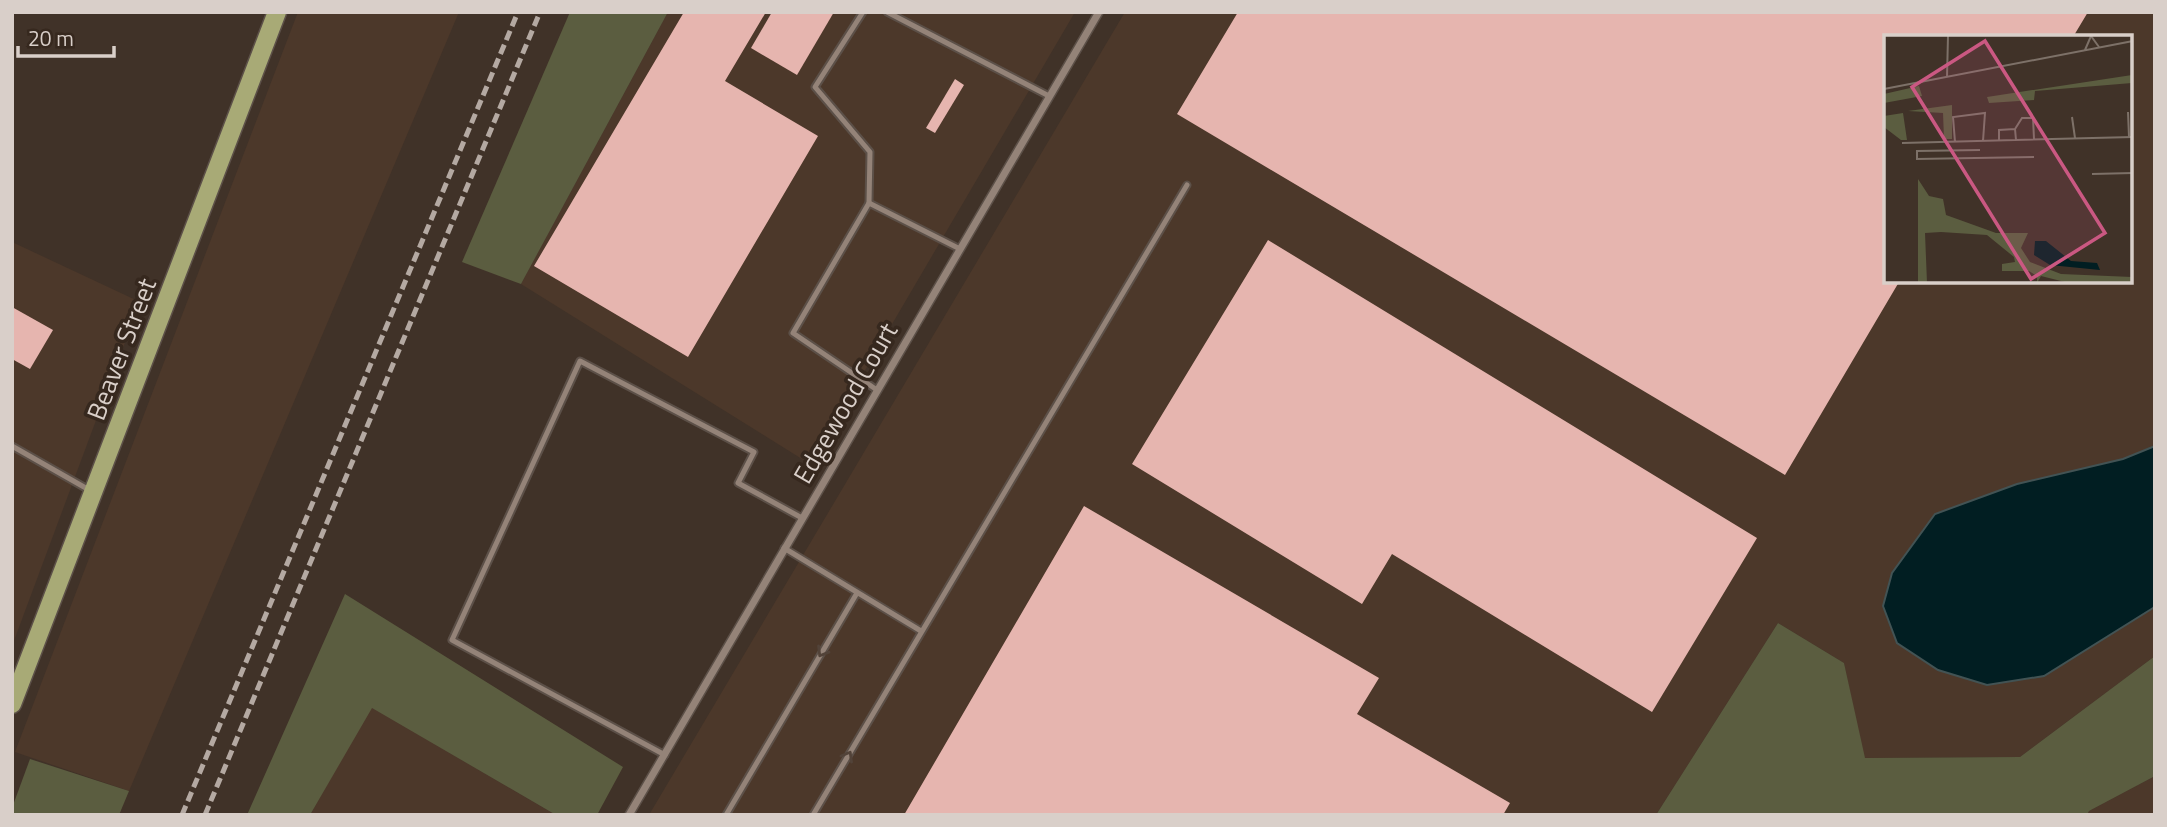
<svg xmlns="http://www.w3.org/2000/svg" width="2167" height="827" font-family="'Titillium Web',sans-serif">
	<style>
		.built { fill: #4c382a; fill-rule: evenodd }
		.green { fill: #5b5d40 }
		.water { fill: #011e22; stroke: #425354; stroke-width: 2 }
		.building { fill: #e6b5af }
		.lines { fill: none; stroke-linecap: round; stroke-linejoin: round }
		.service-casing { stroke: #5c5048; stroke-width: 9 }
		.minor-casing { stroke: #5c5048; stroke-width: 10 }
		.primary-casing { stroke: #5c5048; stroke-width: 21 }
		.service { stroke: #948378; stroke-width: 5 }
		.minor { stroke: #948378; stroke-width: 7 }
		.primary { stroke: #a8aa76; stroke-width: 18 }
		.rail { stroke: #b4a9a2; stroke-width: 5; stroke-dasharray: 10 5; stroke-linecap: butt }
		.oneway { stroke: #524339 }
		.labels { text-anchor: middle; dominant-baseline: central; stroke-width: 7; stroke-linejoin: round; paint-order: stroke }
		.street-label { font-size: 26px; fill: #d9cfc9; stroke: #36281e }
		.inset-road { fill: none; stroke: #7d7168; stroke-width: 2 }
		.view { fill: #ca5882; fill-opacity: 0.15; stroke: #ca5882; stroke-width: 3.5 }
		.inset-edge { fill: none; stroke: #d9cfc9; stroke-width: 3.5 }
	</style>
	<rect width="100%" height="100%" fill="#403228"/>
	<g class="built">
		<polygon points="298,12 459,12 129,791 15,752"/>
		<polygon points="668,12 1075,12 810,464 521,284"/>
		<path d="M1125,12H2155V446L2123,459L2044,676L2155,606V656L2020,757L1864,758L1844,663L1778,623L1656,815H649ZM1885,37H2130V282H1885Z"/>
		<polygon points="12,242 140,302 12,646"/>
		<polygon points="371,707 556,815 310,815"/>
		<polygon points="2155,776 2155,815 2087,815 2089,811"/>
	</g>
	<g class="green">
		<polygon points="570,12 668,12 521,284 462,262"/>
		<polygon points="345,594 623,767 597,815 556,815 372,708 310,815 247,815"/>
		<polygon points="1778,623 1844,663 1865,758 2020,757 2155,656 2155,776 2089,811 2087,815 1656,815"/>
		<polygon points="30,759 129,791 119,815 12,815 12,808"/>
	</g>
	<polygon class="water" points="2155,446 2155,606 2153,608 2044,676 1987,685 1938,670 1897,643 1883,606 1892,573 1935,514 2017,484 2123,459"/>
	<g class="building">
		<polygon points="684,12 766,12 725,81 818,136 688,357 534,266"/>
		<polygon points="772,12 834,12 797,75 751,48"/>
		<polygon points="1238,12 2088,12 2073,37 1885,37 1885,282 1899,282 1785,475 1177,114"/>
		<polygon points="955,79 964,85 935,133 926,128"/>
		<polygon points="1268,240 1757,538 1652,712 1392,554 1362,604 1132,464"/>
		<polygon points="12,307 53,330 30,369 12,359"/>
		<polygon points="1084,506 1379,678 1357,714 1510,803 1503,815 904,815"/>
	</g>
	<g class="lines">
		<g class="service-casing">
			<g id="service">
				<polyline points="863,12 815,87 870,152 869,203"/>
				<polyline points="887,12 1049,96"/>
				<polyline points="877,390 793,333 869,203 960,249"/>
				<polyline points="12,446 91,491"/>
				<polyline points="784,548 921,631"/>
				<polyline points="665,755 452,640 580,361 754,452 738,483 802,518"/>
				<polyline points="726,815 857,593"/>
				<polyline points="813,815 1187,185"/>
			</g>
		</g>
		<g class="minor-casing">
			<polyline id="minor" points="629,815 1099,12"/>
		</g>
		<g class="primary-casing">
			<polyline id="primary" points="12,704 277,12"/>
		</g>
		<use href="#service" class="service"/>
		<use href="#minor" class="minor"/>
		<use href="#primary" class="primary"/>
		<g class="rail">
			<polyline points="182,815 518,12"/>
			<polyline points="205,815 540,12"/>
		</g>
	</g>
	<defs><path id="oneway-chevron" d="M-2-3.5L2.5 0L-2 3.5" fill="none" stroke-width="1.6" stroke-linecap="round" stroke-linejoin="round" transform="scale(1.75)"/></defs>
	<g class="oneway">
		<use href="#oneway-chevron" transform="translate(822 652) rotate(121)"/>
		<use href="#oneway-chevron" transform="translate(848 756) rotate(-60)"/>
	</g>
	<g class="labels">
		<g class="street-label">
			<text transform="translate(121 349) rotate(-69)">Beaver Street</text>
			<text transform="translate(845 403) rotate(-60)">Edgewood Court</text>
		</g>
	</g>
	<g transform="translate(1884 35)">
		<rect width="248" height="248" fill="#403228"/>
		<path d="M248,40V48L151,56L150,65L105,68L103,62ZM35,51L38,61L0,68V59ZM68,70V104H60L59,78L24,76ZM19,78L23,105H17L0,92V81ZM34,144L45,161L59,164L62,180L112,198H144L137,213L146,227L177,239L248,242V248H185L157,241L153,248V241L145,236H118V229L131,227L130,222L103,200L57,197L41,198L43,248H34Z" fill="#5b5d40"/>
		<path d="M151,206H162L187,226L213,228L216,235L166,230L150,220Z" fill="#011e22"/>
		<path class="inset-road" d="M201,15L207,1L215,12M63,42L64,1M0,54L249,6M244,77L245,102M188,82L191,103M131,94L138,83H149L150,104M115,105V95L131,94L132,105M71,107L69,82L101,78L99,106M18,108L249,102M96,115L33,116V124L150,122M208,139L249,138"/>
		<path class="view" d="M101,6L221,198L147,244L28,52Z"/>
		<rect width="248" height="248" class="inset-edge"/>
	</g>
	<rect width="2167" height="827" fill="none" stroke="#d9cfc9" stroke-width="28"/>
	<path d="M18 46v10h96v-10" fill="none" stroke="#d9cfc9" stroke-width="3.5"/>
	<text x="28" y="46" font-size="21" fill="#d9cfc9" stroke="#36281e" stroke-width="5" paint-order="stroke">20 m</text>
</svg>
